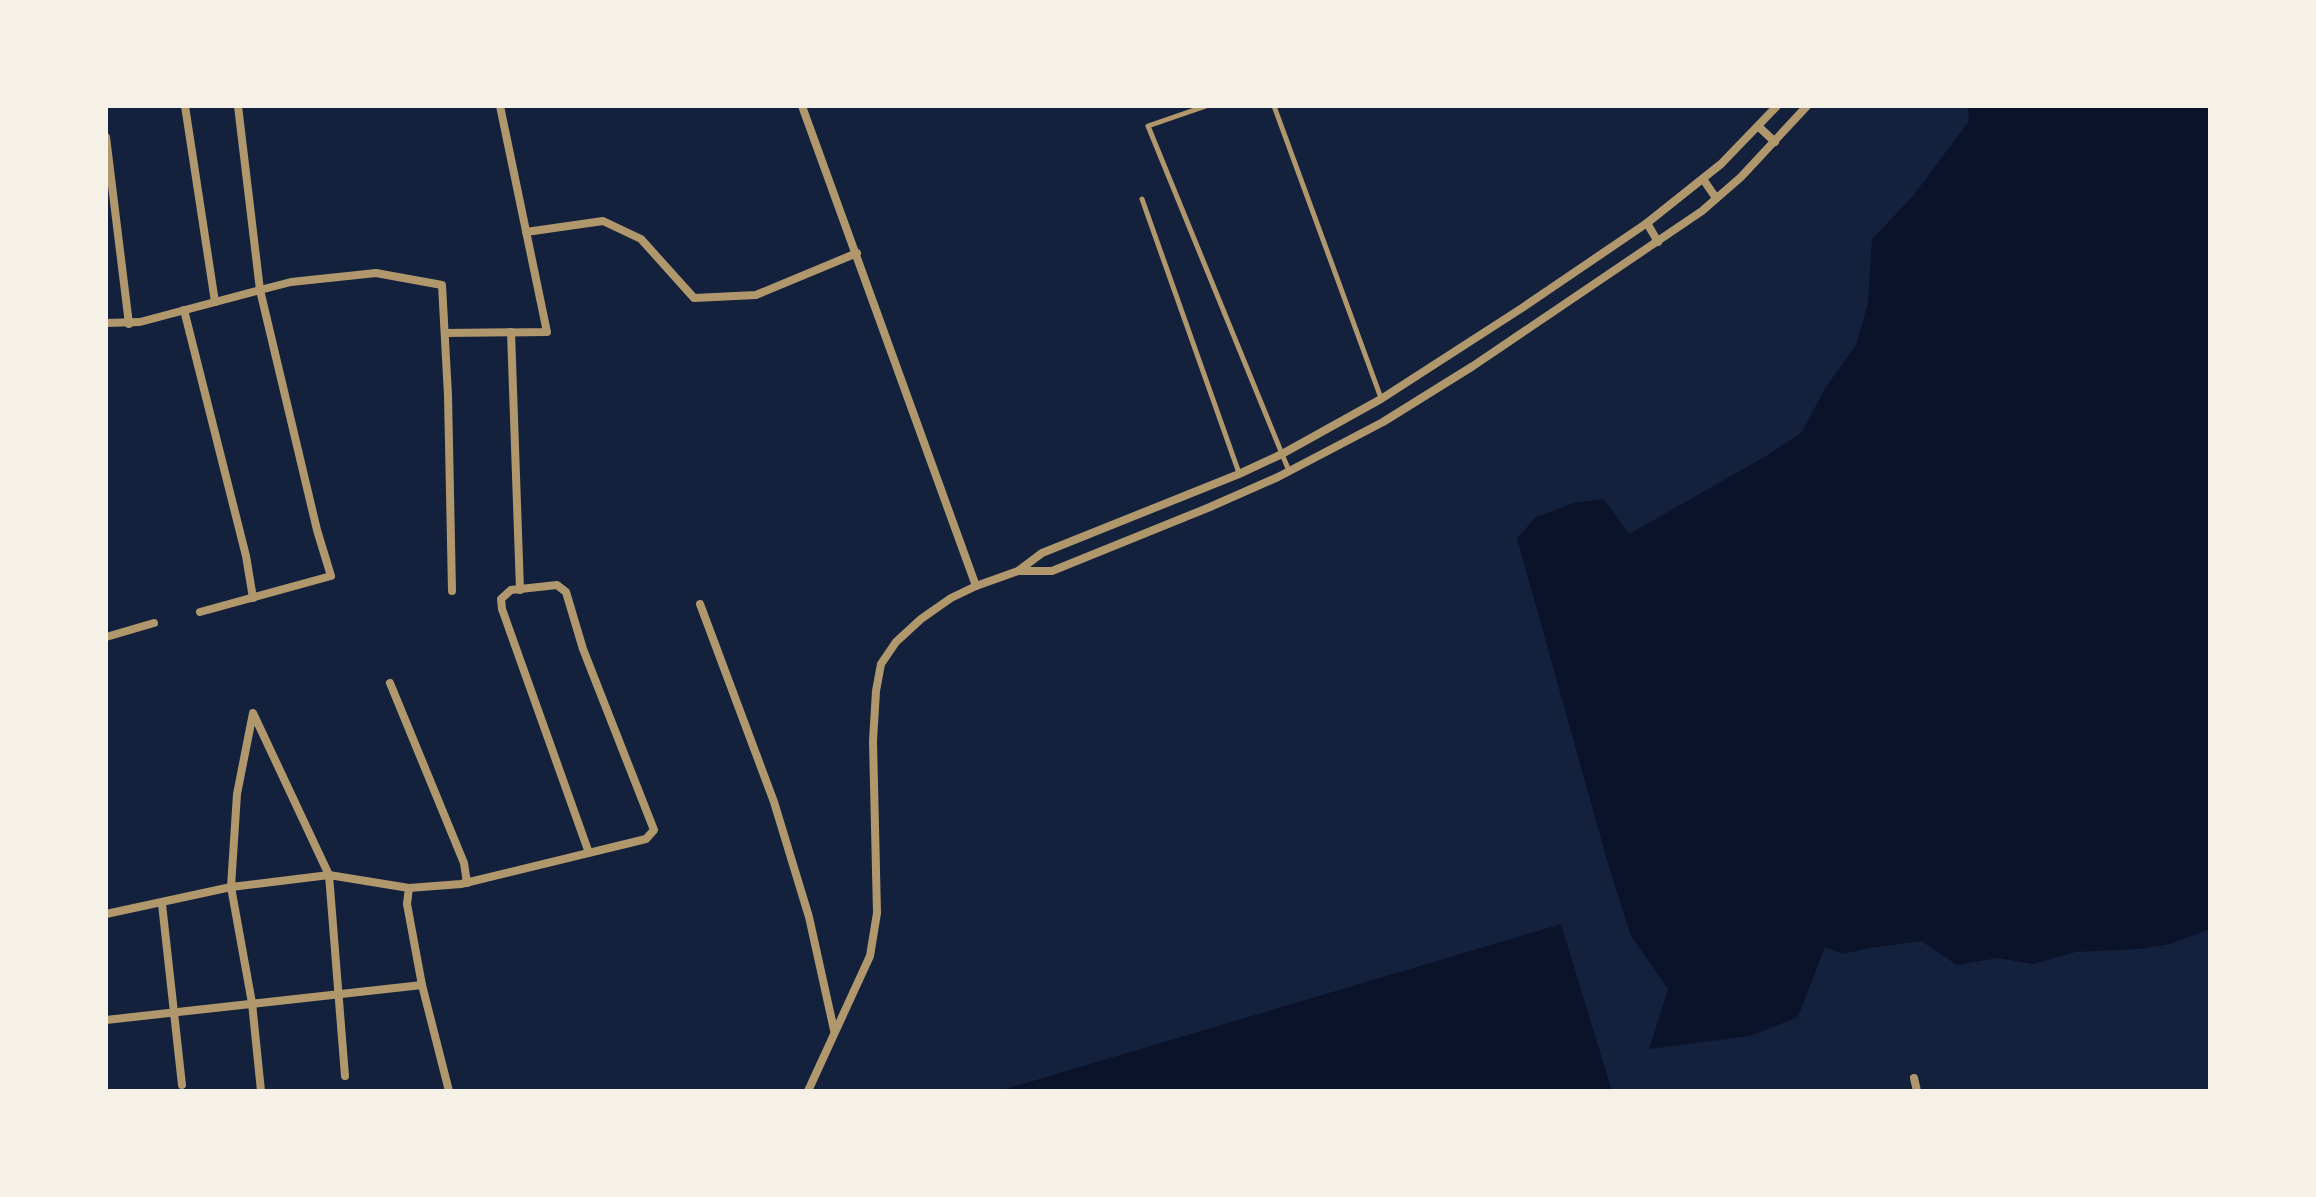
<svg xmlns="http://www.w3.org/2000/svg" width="2316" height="1197" font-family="Spectral,serif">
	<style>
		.water { fill: #0b132b }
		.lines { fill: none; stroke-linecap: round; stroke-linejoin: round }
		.service { stroke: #b1986c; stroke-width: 5 }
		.minor { stroke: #b1986c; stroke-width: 8 }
	</style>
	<rect width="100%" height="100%" fill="#14213d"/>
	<g class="water">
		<polygon points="1968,106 2210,106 2210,929 2170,944 2140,949 2076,952 2033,964 1998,958 1957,965 1921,941 1870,948 1842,954 1825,947 1798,1017 1750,1036 1649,1049 1668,989 1631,936 1608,864 1517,538 1536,517 1574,503 1604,499 1629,534 1766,456 1801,433 1826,387 1856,345 1868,303 1872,239 1913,196 1969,121"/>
		<polygon points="1561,924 1612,1091 999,1091"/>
	</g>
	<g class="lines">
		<g class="service">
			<polyline points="1206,106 1148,126 1289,471"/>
			<polyline points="1274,106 1381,398"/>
			<polyline points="1142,199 1239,473"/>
		</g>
		<g class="minor">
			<polyline points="185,106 215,302"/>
			<polyline points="802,106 976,586"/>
			<polyline points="1758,126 1775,142"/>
			<polyline points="106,137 129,324"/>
			<polyline points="1703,179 1716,198"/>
			<polyline points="1647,223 1658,242"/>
			<polyline points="526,232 603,221 641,239 694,298 756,295 857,253"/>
			<polyline points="184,310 246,556 253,598"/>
			<polyline points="106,323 140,322 260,290 238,106"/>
			<polyline points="511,332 520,590"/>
			<polyline points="445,333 547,332 500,106"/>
			<polyline points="1019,571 1052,571 1210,507 1278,477 1383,422 1473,366 1702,211 1741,177 1807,106"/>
			<polyline points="700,604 774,802 809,917 834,1030"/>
			<polyline points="200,612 331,576 317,530 260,290 291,282 376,273 442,285 448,395 452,591"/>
			<polyline points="106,637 154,623"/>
			<polyline points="390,683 464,863 467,883"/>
			<polyline points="162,904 182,1085"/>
			<polyline points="106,914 231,887 329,875 409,888"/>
			<polyline points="422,985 407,904 409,888 461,884 646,839 654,830 583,649 566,592 557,585 511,590 501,599 502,609 589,853"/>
			<polyline points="106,1020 422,985 449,1091"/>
			<polyline points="1914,1078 1917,1091"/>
			<polyline points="261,1091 252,1003 231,887 237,794 253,713 329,875 345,1076"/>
			<polyline points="808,1091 870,956 877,913 873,741 876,691 881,664 896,642 921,619 951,598 976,586 1018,571 1042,553 1239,474 1282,454 1381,399 1522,308 1647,223 1721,164 1777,106"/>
		</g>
	</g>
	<rect width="2316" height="1197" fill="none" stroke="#f6f1e7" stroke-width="216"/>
</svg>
